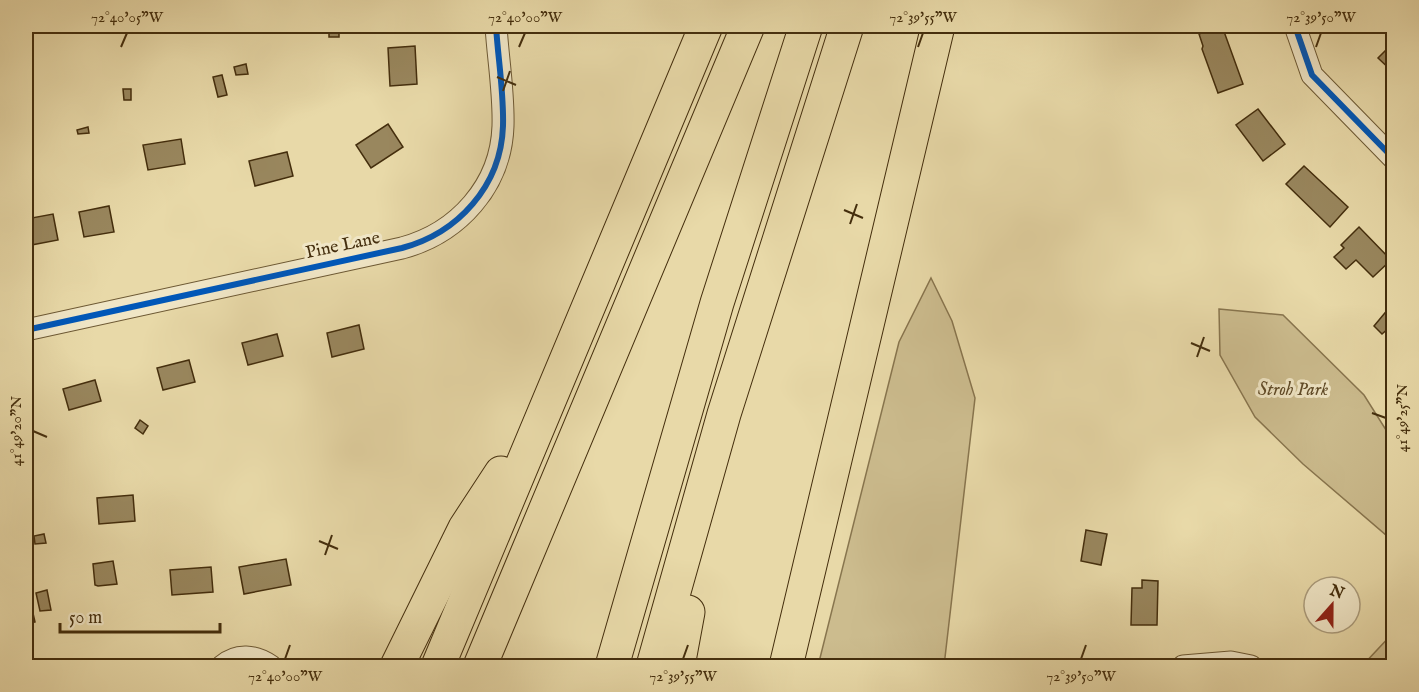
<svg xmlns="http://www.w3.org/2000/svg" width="1419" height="692" font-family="'IM FELL English',serif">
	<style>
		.green { fill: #ccbc8e; stroke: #88754e; stroke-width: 1.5 }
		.building { fill: #99875e; stroke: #442e0d; stroke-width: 1.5 }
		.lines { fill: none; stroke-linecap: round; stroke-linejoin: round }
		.street-casing { stroke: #6d5934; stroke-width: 23 }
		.highway-casing { stroke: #442e0d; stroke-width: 35 }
		.street { stroke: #f0e6c6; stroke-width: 21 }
		.highway { stroke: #e8d9a8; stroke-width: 33 }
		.cycleway-casing { stroke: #f0e6c6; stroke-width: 10 }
		.cycleway { stroke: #0057b8; stroke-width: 6 }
		.ticks { fill: none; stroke: #442e0d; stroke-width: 2 }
		.labels { text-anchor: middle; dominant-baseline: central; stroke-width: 6; stroke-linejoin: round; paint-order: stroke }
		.street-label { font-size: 18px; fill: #442e0d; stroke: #f0e6c6 }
		.park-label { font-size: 18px; font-style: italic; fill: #5f4a27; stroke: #f0e6c6 }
		.neatline { fill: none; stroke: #442e0d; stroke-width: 2 }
		.ticks-label { font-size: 15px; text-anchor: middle; fill: #442e0d }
	</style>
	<rect width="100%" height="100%" fill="#e8d9a8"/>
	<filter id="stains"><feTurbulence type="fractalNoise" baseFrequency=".00333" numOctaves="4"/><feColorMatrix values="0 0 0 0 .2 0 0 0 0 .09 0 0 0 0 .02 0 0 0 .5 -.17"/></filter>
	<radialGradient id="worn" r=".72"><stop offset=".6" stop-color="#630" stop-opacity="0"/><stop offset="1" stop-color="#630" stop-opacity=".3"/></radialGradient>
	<g class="green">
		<polygon points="931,278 952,321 975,398 944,666 818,666 899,342"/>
		<polygon points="1219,309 1283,315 1364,395 1393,441 1393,541 1303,464 1255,417 1220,355"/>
		<polygon points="1393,633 1393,666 1362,666"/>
	</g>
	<g class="building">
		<polygon points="1222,26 1243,84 1218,93 1202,49 1203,46 1199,34"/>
		<rect x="329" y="28" width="10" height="9"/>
		<polygon points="1394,42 1394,73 1378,58"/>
		<polygon points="415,46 417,84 390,86 388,48"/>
		<polygon points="246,64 248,74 236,75 234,67"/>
		<polygon points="222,75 227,95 218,97 213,77"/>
		<polygon points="123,89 131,89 131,100 124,100"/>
		<polygon points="1258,109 1285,144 1263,161 1236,125"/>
		<polygon points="388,124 403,147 371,168 356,145"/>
		<polygon points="88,127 89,133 78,134 77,130"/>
		<polygon points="181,139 185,164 148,170 143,145"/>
		<polygon points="287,152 293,176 255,186 249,161"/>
		<polygon points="1304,166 1348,207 1330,227 1286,184"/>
		<polygon points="109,206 114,232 84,237 79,212"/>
		<polygon points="53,214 58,240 26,246 26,219"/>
		<polygon points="1359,227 1391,260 1373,277 1356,260 1346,269 1334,257 1344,248 1341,245"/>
		<polygon points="1394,302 1394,330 1390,327 1382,334 1374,326"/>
		<polygon points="359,325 364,349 332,357 327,333"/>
		<polygon points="277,334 283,356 248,365 242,343"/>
		<polygon points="189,360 195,382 163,390 157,368"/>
		<polygon points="95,380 101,401 69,410 63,389"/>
		<polygon points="140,420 148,426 143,434 135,428"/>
		<polygon points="133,495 135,521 99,524 97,498"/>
		<polygon points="1086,530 1107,534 1101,565 1081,561"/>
		<polygon points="44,534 46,543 35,544 34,536"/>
		<polygon points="286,559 291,585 244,594 239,567"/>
		<polygon points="113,561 117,584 98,586 95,585 93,564"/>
		<polygon points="211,567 213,592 172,595 170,570"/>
		<polygon points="1142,580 1158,581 1157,625 1131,625 1132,588 1142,588"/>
		<polygon points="47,590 51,610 40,611 36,593"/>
		<polygon points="29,596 35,622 26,624 26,597"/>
	</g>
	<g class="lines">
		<g class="street-casing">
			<g id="street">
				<polyline points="1295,26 1312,75 1394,159"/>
				<path d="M26,330L402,248C458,233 501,186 503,126C504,93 498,59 496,26"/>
				<path d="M222,666C237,653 255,655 271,666"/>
				<polyline points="1183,666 1231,662 1251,666"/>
			</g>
		</g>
		<g class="highway-casing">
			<g id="highway">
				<polyline points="397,666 465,528 501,473"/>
				<polyline points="438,666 706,26"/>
				<polyline points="480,666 748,26"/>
				<polyline points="612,666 717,303 806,26"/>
				<polyline points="653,666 724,414 847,26"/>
				<polyline points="678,666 688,612"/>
				<polyline points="786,666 938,26"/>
			</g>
		</g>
		<use href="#street" class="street"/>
		<use href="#highway" class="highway"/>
		<g class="cycleway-casing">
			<g id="cycleway">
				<polyline points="1295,26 1312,75 1394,159"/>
				<path d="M26,330L402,248C458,233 501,186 503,126C504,93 498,59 496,26"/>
			</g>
		</g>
		<use href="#cycleway" class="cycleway"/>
	</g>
	<path class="ticks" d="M121,47L127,33M519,47L525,33M918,47L923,33M1316,47L1321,33M497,77L516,85M503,91L510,71M844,210L863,218M850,224L857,204M1191,343L1210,351M1197,357L1204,337M1372,413L1386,418M33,431L47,437M319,541L338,549M325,555L332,535M285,659L290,645M683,659L688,645M1081,659L1086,645"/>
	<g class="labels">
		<g class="street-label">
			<text transform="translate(343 246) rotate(-12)">Pine Lane</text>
		</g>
		<g class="park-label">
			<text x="1293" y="390">Stroh Park</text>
		</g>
	</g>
	<rect width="1419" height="692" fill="none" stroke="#e8d9a8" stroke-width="66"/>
	<g transform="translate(1332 605) rotate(21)"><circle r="28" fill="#f0e6c6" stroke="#ab9c7c" stroke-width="1.5"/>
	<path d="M0-4.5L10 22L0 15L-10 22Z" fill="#8f2418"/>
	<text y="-9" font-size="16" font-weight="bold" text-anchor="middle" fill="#442e0d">N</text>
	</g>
	<path d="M60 623v9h160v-9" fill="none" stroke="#442e0d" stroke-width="3"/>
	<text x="69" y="623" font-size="18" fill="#442e0d" stroke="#f0e6c6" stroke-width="4.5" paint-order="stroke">50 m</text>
	<rect x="33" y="33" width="1353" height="626" class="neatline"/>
	<g class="ticks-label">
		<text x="127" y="22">72°40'05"W</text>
		<text x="525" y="22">72°40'00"W</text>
		<text x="923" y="22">72°39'55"W</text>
		<text x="1321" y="22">72°39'50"W</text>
		<text transform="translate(1402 418) rotate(-90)" y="5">41°49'25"N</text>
		<text transform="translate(16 431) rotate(-90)" y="5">41°49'20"N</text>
		<text x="285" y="681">72°40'00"W</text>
		<text x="683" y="681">72°39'55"W</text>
		<text x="1081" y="681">72°39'50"W</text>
	</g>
	<rect width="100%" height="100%" filter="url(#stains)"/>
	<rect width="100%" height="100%" fill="url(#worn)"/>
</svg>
